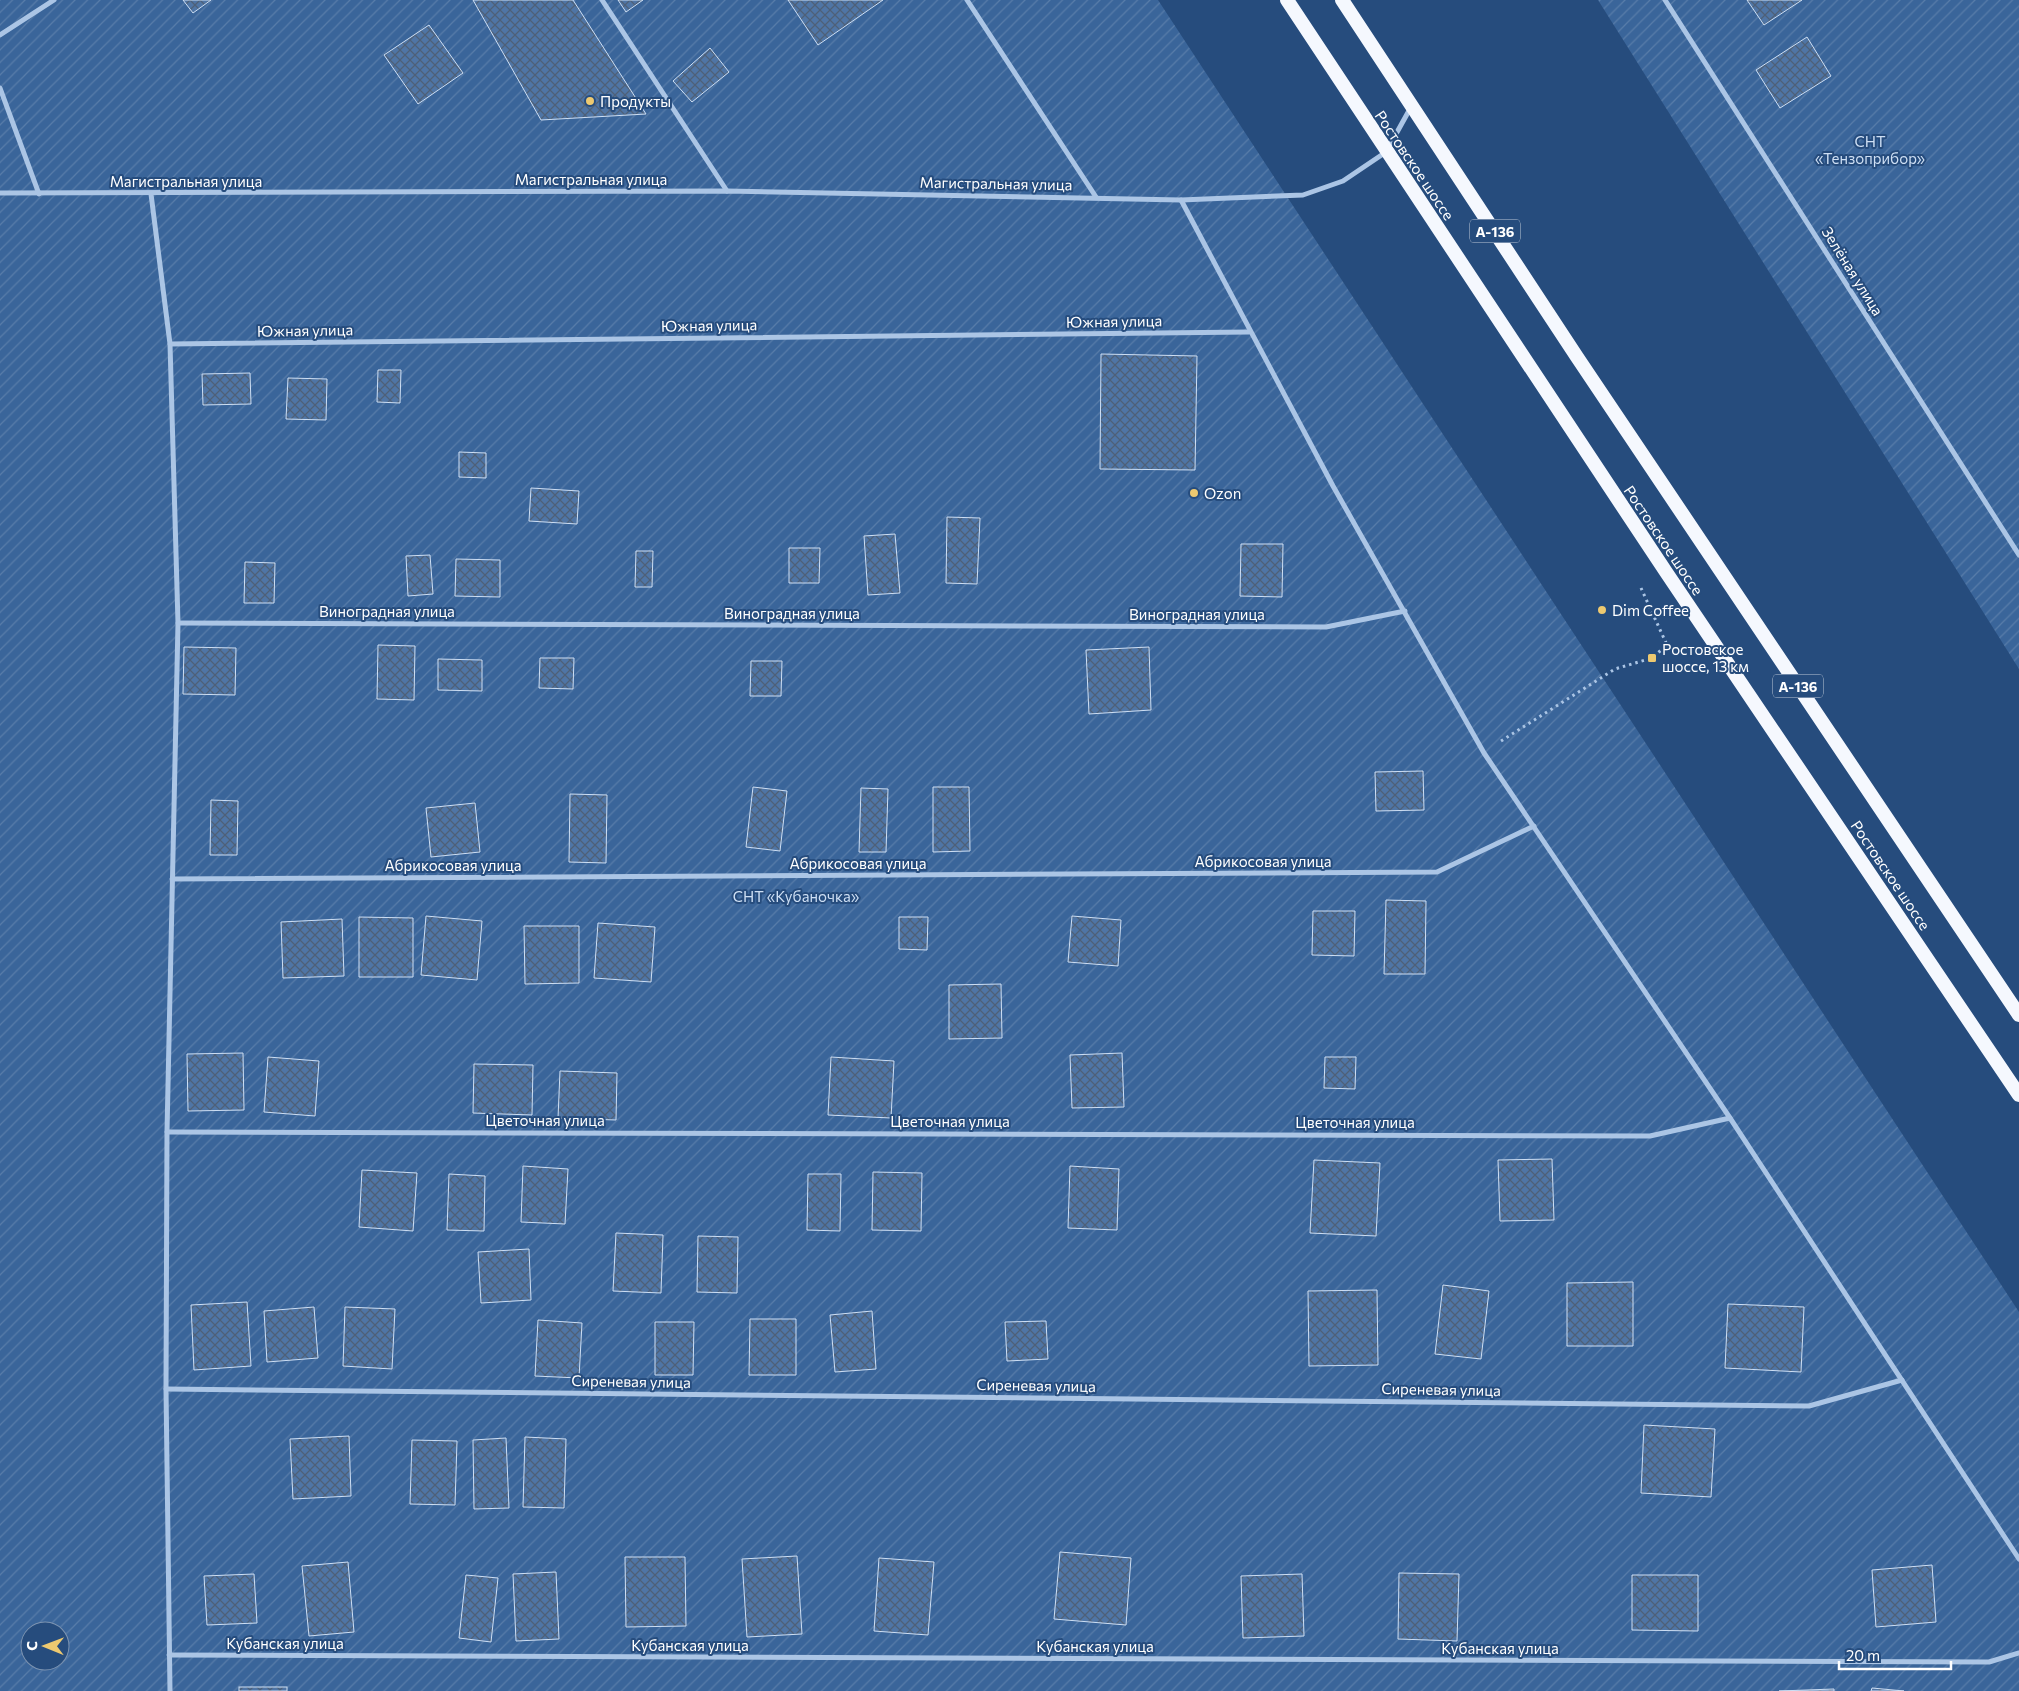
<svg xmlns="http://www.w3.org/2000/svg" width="2019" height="1691" font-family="Commissioner,sans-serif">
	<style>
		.garden { fill: url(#garden-furrows); fill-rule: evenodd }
		.building { fill: url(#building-cross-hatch); stroke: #cedff4 }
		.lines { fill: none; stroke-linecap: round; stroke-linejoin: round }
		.path { stroke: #abc5e5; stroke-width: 3; stroke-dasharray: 2.5 4; stroke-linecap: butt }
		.minor { stroke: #abc5e5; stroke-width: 5 }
		.trunk { stroke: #f5f8fe; stroke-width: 14 }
		.poi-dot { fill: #edc970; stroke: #264c7d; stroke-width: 2 }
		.labels { text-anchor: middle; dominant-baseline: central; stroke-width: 4; stroke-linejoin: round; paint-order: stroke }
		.shield { fill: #264c7d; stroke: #bec9d8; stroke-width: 1 }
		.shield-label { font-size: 14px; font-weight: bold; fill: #fff }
		.poi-label { font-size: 15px; fill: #fff; stroke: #264c7d; text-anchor: start }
		.park-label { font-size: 15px; fill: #cedff4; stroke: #264c7d }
		.street-label { font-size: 15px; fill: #fff; stroke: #264c7d }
	</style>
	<defs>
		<pattern id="garden-furrows" width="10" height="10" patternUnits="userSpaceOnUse" patternTransform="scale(1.25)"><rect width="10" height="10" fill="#3a659a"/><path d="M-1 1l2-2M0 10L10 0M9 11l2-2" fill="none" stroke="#587ca9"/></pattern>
		<pattern id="building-cross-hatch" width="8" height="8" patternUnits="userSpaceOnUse" patternTransform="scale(1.25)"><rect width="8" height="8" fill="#4f75a5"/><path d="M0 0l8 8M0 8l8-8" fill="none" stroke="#4e6078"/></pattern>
	</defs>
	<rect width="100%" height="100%" fill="#264c7d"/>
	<g class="garden">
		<path d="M0,0H1158L2019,1312V1691H0ZM30,1631H60V1661H30Z"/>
		<polygon points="1598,0 2019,0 2019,669"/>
	</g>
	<g class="building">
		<polygon points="183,0 211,0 193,13"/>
		<polygon points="473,0 573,0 646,114 541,120"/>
		<polygon points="618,0 643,0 626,12"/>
		<polygon points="788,0 883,0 818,45"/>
		<polygon points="1747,0 1802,0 1764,25"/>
		<polygon points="429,25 463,73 418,104 384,55"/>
		<polygon points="1807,37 1831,76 1780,108 1756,70"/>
		<polygon points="710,48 729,72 692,102 673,81"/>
		<polygon points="1101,354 1197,356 1195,470 1100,469"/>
		<polygon points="378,370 401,370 400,403 377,402"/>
		<polygon points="250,373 251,404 203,405 202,374"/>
		<polygon points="288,378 327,379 326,420 286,419"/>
		<polygon points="459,452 486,453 486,478 459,477"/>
		<polygon points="531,488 579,491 577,524 529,521"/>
		<polygon points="947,517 980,518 977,584 946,583"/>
		<polygon points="895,534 900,593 868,595 864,536"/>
		<polygon points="1241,544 1283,544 1282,597 1240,596"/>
		<polygon points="789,548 820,548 819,583 789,583"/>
		<polygon points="636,551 653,551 652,587 635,587"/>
		<polygon points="430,555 433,594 408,596 406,556"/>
		<polygon points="456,559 500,560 500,597 455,596"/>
		<polygon points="245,562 275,563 274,603 244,603"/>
		<polygon points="378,645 415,646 414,700 377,699"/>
		<polygon points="184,647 236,648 235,695 183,694"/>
		<polygon points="1149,647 1151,710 1089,714 1086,650"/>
		<polygon points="540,658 574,658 573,689 539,688"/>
		<polygon points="438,659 482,660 482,691 438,690"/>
		<polygon points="751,661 782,661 781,696 750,696"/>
		<polygon points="1423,771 1424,810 1376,811 1375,772"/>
		<polygon points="753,787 787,791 780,851 746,847"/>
		<polygon points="933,787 969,787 970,851 933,852"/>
		<polygon points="861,788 888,789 886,852 859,852"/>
		<polygon points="570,794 607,795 606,863 569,862"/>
		<polygon points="211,800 238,801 237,855 210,855"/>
		<polygon points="475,803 480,852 431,857 426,808"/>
		<polygon points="1386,900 1426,901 1425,974 1384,974"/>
		<polygon points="1313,911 1355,911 1354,956 1312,955"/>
		<polygon points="426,916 482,921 477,980 421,975"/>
		<polygon points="1072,916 1121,920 1118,966 1068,962"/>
		<polygon points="359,917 413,918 413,977 359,977"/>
		<polygon points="899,917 928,917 927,950 899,949"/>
		<polygon points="342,919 344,976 283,978 281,922"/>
		<polygon points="598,923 655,927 651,982 594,978"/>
		<polygon points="524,926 579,926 579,983 525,984"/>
		<polygon points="1001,984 1002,1038 949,1039 949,985"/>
		<polygon points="243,1053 244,1110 188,1111 187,1054"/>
		<polygon points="1122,1053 1124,1107 1072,1108 1070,1055"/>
		<polygon points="268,1057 319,1061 315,1116 264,1112"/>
		<polygon points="831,1057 894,1061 891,1118 828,1115"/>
		<polygon points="1325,1057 1356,1057 1355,1089 1324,1088"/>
		<polygon points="474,1064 533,1065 532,1115 473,1113"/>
		<polygon points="560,1071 617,1073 616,1120 558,1118"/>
		<polygon points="1552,1159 1554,1220 1500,1221 1498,1160"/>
		<polygon points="1314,1160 1380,1163 1376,1236 1310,1233"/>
		<polygon points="523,1166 568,1169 565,1224 521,1222"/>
		<polygon points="1070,1166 1119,1169 1117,1230 1068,1228"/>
		<polygon points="362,1170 417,1173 413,1231 359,1227"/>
		<polygon points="873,1172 922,1173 921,1231 872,1230"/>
		<polygon points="449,1174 485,1176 484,1231 447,1230"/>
		<polygon points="808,1174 841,1174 840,1231 807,1230"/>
		<polygon points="616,1233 663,1235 661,1293 613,1291"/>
		<polygon points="698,1236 738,1237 737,1293 697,1292"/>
		<polygon points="529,1249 531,1300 481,1303 478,1252"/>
		<polygon points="1633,1282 1633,1346 1567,1346 1567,1283"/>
		<polygon points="1443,1285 1489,1291 1481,1359 1435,1354"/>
		<polygon points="1377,1290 1378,1365 1309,1366 1308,1291"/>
		<polygon points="247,1302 251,1366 194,1370 191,1305"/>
		<polygon points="1728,1304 1804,1307 1801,1372 1725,1368"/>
		<polygon points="314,1307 318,1358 267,1362 264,1311"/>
		<polygon points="345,1307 395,1309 392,1369 343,1366"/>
		<polygon points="872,1311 876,1369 835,1372 830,1315"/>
		<polygon points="750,1319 796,1319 796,1375 749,1375"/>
		<polygon points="538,1320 582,1323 579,1378 535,1376"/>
		<polygon points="1046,1321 1048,1359 1007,1361 1005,1322"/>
		<polygon points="655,1322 694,1322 693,1375 655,1375"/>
		<polygon points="1644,1425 1715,1429 1711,1497 1641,1493"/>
		<polygon points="349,1436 351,1496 293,1499 290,1439"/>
		<polygon points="525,1437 566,1439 564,1508 523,1507"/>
		<polygon points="506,1438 509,1508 474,1509 473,1440"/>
		<polygon points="412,1440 457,1441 455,1505 410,1504"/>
		<polygon points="1060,1552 1131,1558 1126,1625 1054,1619"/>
		<polygon points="797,1556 802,1634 747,1637 742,1559"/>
		<polygon points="625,1557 685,1557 686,1626 626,1627"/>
		<polygon points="879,1558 934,1562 928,1635 874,1631"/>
		<polygon points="348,1562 354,1632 309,1636 302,1566"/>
		<polygon points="1932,1565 1936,1622 1876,1627 1872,1570"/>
		<polygon points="556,1572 559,1639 516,1641 513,1574"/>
		<polygon points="1399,1573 1459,1574 1457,1641 1398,1639"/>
		<polygon points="254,1574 257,1623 207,1625 204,1576"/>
		<polygon points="1302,1574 1304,1636 1243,1638 1241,1576"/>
		<polygon points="466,1575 498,1578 491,1642 459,1638"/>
		<polygon points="1632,1575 1698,1575 1698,1631 1632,1630"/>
		<rect x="239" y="1687" width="48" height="4"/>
		<polygon points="1872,1688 1904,1691 1871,1691"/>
		<polygon points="1834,1689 1834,1691 1779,1691"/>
	</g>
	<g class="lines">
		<polyline class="path" points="1501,741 1615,669 1652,658 1667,645 1641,588"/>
		<g class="minor">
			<polyline points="602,0 727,191"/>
			<polyline points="967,0 1096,197"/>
			<polyline points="1665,0 2019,555"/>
			<polyline points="0,35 54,0"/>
			<polyline points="0,88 39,194"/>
			<polyline points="0,193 727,191 1181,200 1303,195 1343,181 1386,152 1411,107"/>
			<polyline points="151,194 170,344 178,623 167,1132 166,1389 170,1691"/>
			<polyline points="1181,200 1333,486 1484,753 1730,1118 2019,1559"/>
			<polyline points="170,344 1249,332"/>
			<polyline points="178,623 1326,627 1405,611"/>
			<polyline points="172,879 1437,872 1534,826"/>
			<polyline points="167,1132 1650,1136 1730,1118"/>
			<polyline points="166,1389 1809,1406 1902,1380"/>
			<polyline points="169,1655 1989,1662 2019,1653"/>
		</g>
		<g class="trunk">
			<polyline points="1287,0 1666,572 2019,1095"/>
			<polyline points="1342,0 1577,357 2019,1015"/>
		</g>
	</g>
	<g class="poi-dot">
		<circle cx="590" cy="101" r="5"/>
		<circle cx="1194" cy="493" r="5"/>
		<circle cx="1602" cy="610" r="5"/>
		<rect x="1647" y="653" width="10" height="10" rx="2.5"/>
	</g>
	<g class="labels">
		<g class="shield">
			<rect x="1470" y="219.5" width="50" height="23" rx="4"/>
			<rect x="1773" y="674.5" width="50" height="23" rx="4"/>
		</g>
		<g class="shield-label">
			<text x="1495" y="231">А-136</text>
			<text x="1798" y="686">А-136</text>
		</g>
		<g class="poi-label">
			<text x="600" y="101">Продукты</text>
			<text x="1204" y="493">Ozon</text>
			<text x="1612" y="610">Dim Coffee</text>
			<text x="1662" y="649">Ростовское<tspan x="1662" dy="17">шоссе, 13 км</tspan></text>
		</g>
		<g class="park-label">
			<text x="1870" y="141">СНТ<tspan x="1870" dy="17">«Тензоприбор»</tspan></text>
			<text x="796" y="896">СНТ «Кубаночка»</text>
		</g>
		<g class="street-label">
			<text transform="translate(1415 165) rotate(56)">Ростовское шоссе</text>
			<text x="591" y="179">Магистральная улица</text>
			<text x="186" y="181">Магистральная улица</text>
			<text transform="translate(996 183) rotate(1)">Магистральная улица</text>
			<text transform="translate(1853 271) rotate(58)">Зелёная улица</text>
			<text transform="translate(1114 321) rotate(-1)">Южная улица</text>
			<text transform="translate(709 325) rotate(-1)">Южная улица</text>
			<text transform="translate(305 330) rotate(-1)">Южная улица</text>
			<text transform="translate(1664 540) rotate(56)">Ростовское шоссе</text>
			<text x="387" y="611">Виноградная улица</text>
			<text x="792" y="613">Виноградная улица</text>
			<text x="1197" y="614">Виноградная улица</text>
			<text x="1263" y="861">Абрикосовая улица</text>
			<text x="858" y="863">Абрикосовая улица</text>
			<text x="453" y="865">Абрикосовая улица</text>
			<text transform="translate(1891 875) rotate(56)">Ростовское шоссе</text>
			<text x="545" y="1120">Цветочная улица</text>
			<text x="950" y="1121">Цветочная улица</text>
			<text x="1355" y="1122">Цветочная улица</text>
			<text transform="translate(631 1381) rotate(1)">Сиреневая улица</text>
			<text transform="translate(1036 1385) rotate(1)">Сиреневая улица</text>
			<text transform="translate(1441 1389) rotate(1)">Сиреневая улица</text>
			<text x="285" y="1643">Кубанская улица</text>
			<text x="690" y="1645">Кубанская улица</text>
			<text x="1095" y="1646">Кубанская улица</text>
			<text x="1500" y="1648">Кубанская улица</text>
		</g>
	</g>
	<g transform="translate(45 1646) rotate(271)"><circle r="24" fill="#264c7d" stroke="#7d94b1"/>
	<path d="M0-4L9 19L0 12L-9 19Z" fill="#edc970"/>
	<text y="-8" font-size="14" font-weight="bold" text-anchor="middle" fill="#ffffff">С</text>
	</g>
	<path d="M1839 1661v8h112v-8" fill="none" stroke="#ffffff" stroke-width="2.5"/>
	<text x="1846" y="1661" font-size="15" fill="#ffffff" stroke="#264c7d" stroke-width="4" paint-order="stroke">20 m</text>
</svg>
